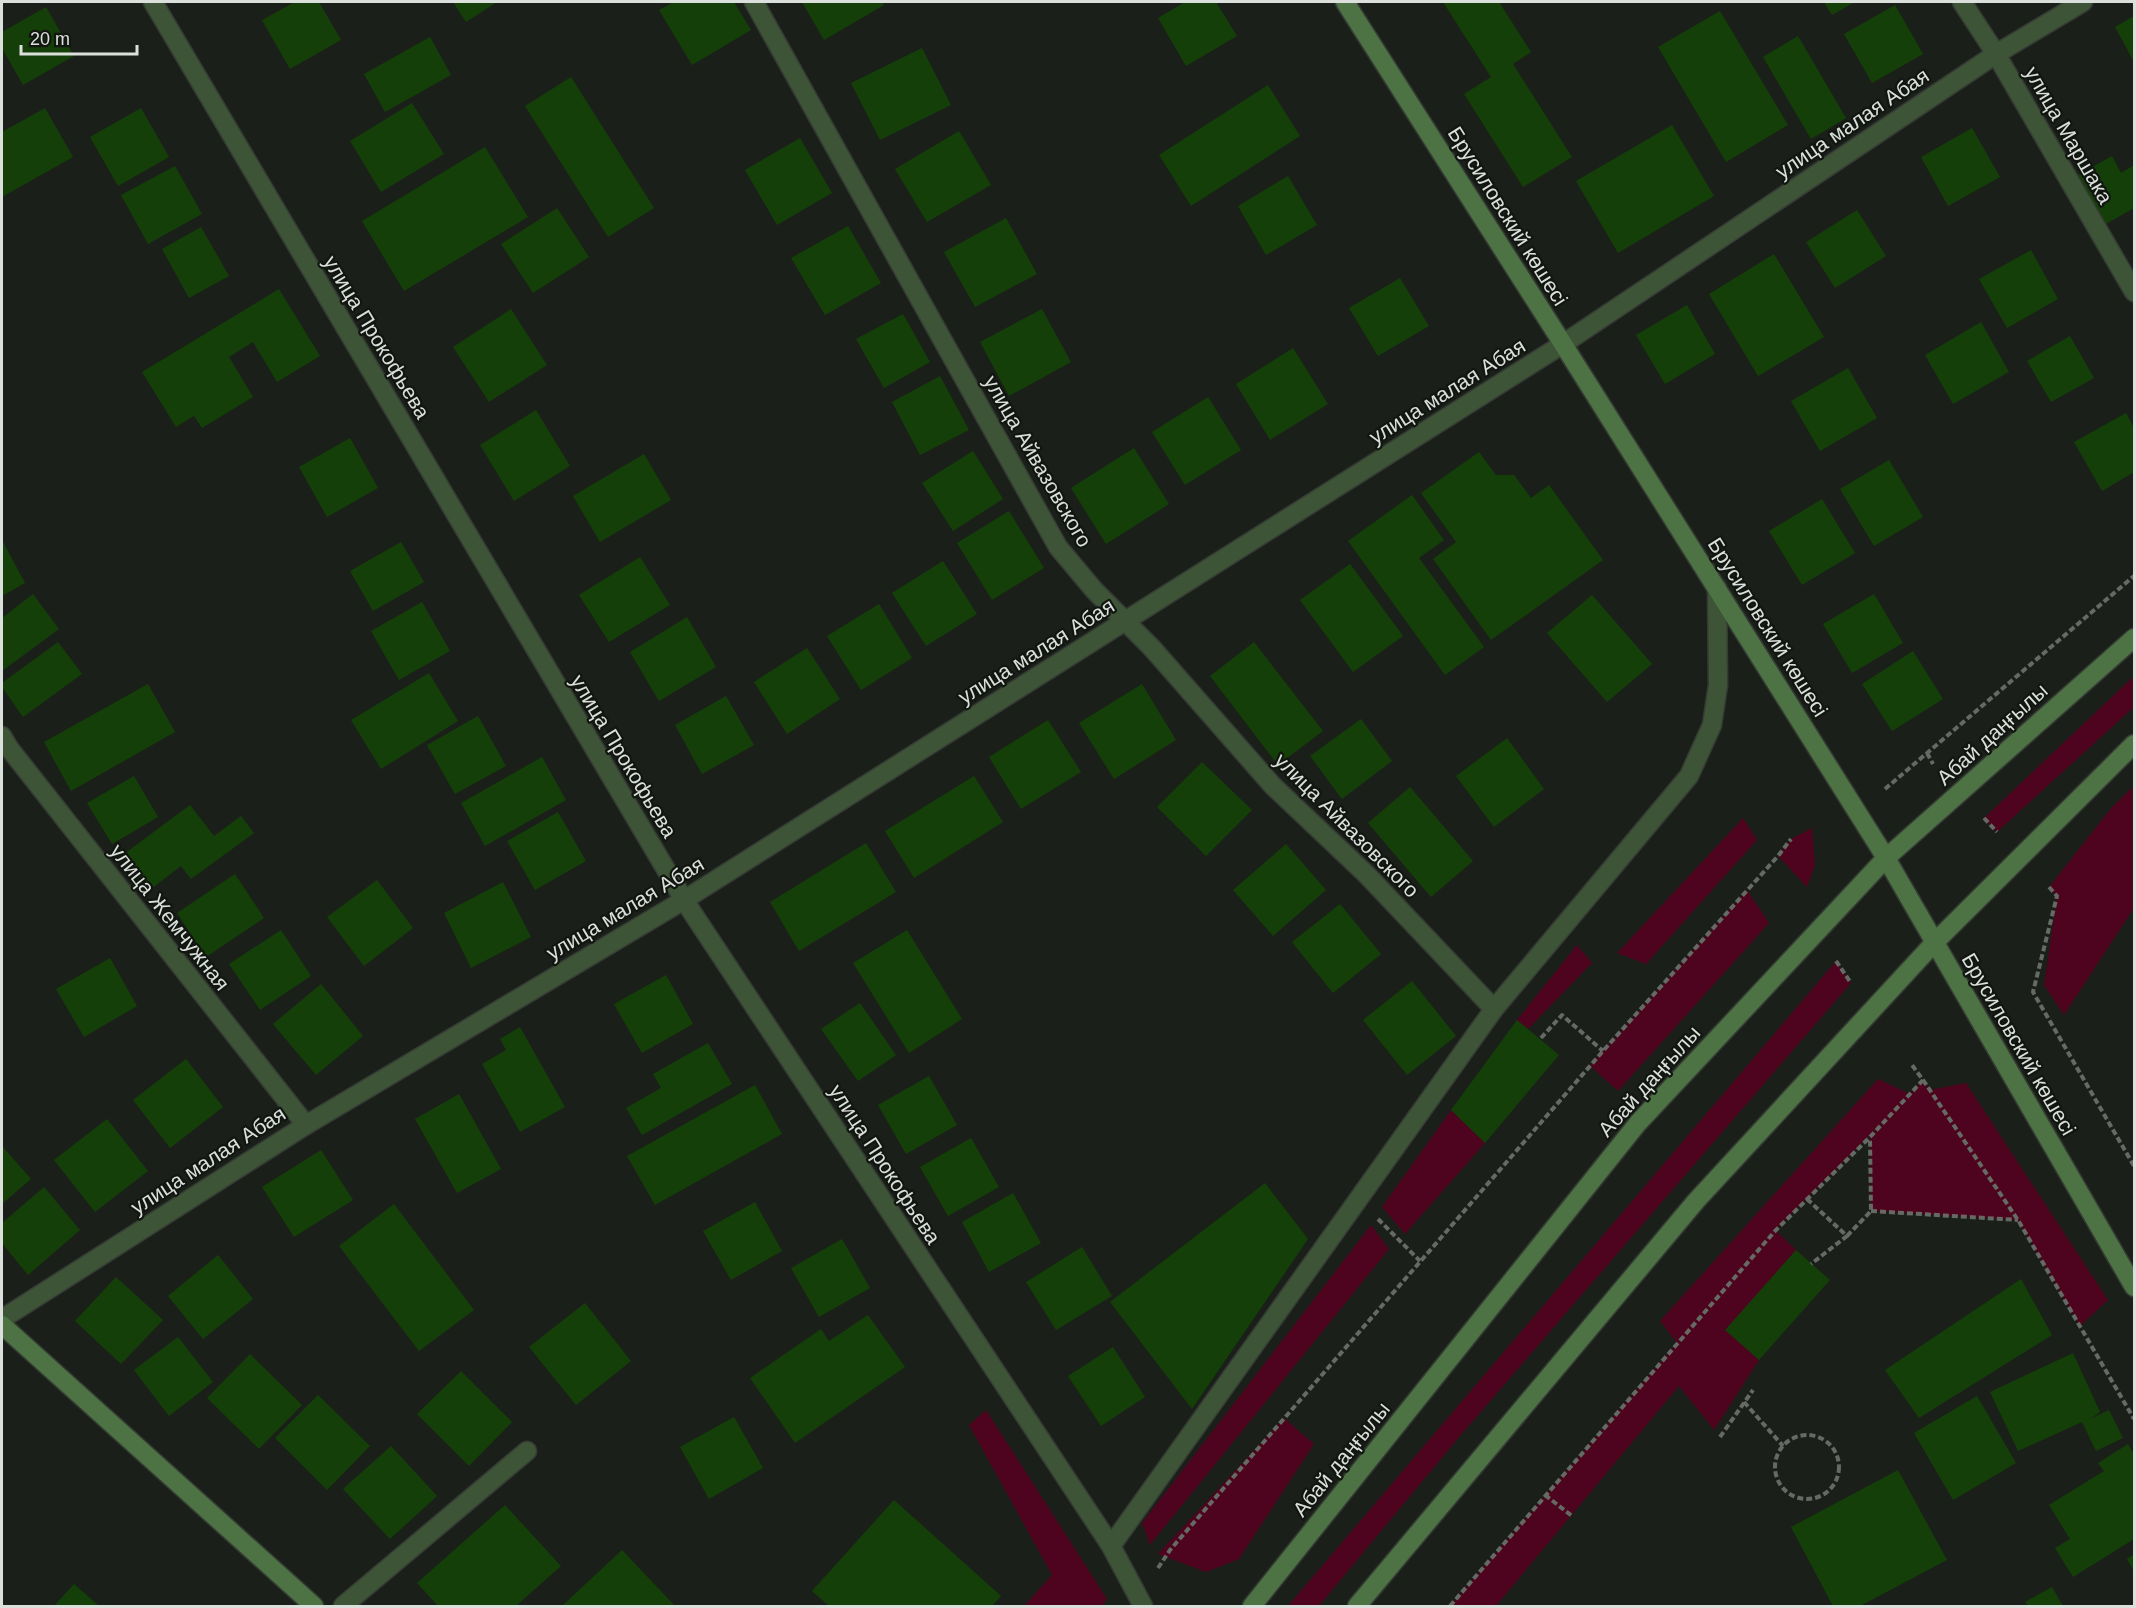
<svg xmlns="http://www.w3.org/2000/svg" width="2136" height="1608" font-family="Arial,sans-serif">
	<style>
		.green { fill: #4e041e }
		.building { fill: #153f08 }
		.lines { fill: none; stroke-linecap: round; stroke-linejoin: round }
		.lane-casing { stroke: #353b34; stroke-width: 21 }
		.street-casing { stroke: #353b34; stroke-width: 21 }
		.secondary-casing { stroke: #353b34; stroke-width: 21 }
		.path { stroke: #656a64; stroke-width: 4; stroke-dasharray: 6 3; stroke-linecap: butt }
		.lane { stroke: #3d5437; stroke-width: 18 }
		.street { stroke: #3d5437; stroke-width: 18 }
		.secondary { stroke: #4d7244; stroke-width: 18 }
		.labels { text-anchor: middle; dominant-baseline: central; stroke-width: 4.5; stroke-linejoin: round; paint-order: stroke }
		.street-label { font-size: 21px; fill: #dce0dc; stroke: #111710 }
	</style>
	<rect width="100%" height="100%" fill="#1a2019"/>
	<g class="green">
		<polygon points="2134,676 2134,707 1997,832 1984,818"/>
		<polygon points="2134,786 2134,908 2064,1015 2044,985 2057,897 2049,887 2112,807"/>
		<polygon points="1743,818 1757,840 1646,964 1617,953"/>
		<polygon points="1812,828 1815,865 1807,887 1778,856 1791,839"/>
		<polygon points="1747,890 1769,923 1618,1091 1590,1066"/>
		<polygon points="1577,945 1592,963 1528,1029 1517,1020"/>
		<polygon points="1836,961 1851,983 1460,1436 1319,1606 1288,1606"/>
		<polygon points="1878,1079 1910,1094 1923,1080 1929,1090 1966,1083 2108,1300 2080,1326 2018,1220 1871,1211 1870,1137 1889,1116 1775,1230 1796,1250 1726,1330 1759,1360 1714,1430 1679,1386 1496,1606 1450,1606 1677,1343 1660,1321"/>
		<polygon points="1451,1110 1485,1143 1405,1234 1382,1207"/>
		<polygon points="1371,1225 1389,1249 1150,1545 1142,1523"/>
		<polygon points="986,1410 1107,1599 1102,1606 1024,1606 1052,1575 969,1425"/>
		<polygon points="1284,1418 1314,1444 1239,1559 1206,1572 1158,1554"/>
	</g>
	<g class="building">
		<polygon points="295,2 319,2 341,40 290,69 262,20"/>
		<polygon points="453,2 497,2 466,22"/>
		<polygon points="674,2 734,2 751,30 692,65 659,10"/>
		<polygon points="802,2 882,2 884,5 824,40"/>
		<polygon points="1185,2 1216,2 1237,36 1186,66 1158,18"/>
		<polygon points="1443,2 1499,2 1531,52 1513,64 1572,157 1523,187 1464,94 1491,77"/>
		<polygon points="1824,2 1855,2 1832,15"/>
		<polygon points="1895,5 1923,54 1872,83 1844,34"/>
		<polygon points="46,7 74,56 23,85 2,48 2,32"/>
		<polygon points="1720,11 1788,125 1726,162 1658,47"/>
		<polygon points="2134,16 2134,62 2115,27"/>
		<polygon points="1798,36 1846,118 1811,139 1763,57"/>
		<polygon points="430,37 451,75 385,112 364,74"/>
		<polygon points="922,48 951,105 880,140 851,83"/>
		<polygon points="571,77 654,208 608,237 525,106"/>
		<polygon points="1268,85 1300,136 1191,206 1159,155"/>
		<polygon points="412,103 444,154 381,192 350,141"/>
		<polygon points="45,108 73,157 2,197 2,132"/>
		<polygon points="141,108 169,157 118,186 90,137"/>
		<polygon points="1672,125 1714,196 1618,253 1576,181"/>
		<polygon points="1972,128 2000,177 1948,206 1921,157"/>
		<polygon points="959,131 991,185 927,222 895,169"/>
		<polygon points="800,138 832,193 777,225 745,170"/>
		<polygon points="485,147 528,217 404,291 362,221"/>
		<polygon points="2112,156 2121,173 2134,165 2134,208 2106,224 2078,175"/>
		<polygon points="175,166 202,214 148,244 121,195"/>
		<polygon points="1288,176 1317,225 1266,255 1238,206"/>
		<polygon points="557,208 589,257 533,293 501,244"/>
		<polygon points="1857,210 1886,256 1835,288 1806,242"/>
		<polygon points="1006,218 1037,274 975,307 944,252"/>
		<polygon points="848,226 881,283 825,315 791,258"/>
		<polygon points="201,227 229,276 189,298 162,249"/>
		<polygon points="2031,250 2058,299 2007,328 1979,279"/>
		<polygon points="1774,254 1824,337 1758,376 1709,294"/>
		<polygon points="1400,278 1429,326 1378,356 1349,308"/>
		<polygon points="279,289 320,356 277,382 253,342 229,357 253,397 202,428 194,416 176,427 142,372"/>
		<polygon points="1687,305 1715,354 1665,384 1636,335"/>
		<polygon points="511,309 547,365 489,402 453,347"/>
		<polygon points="1042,309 1071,362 1009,396 980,342"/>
		<polygon points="903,314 930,362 884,388 856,339"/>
		<polygon points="1981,322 2009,372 1953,404 1925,355"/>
		<polygon points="2070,336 2094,378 2051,402 2027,361"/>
		<polygon points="1293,348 1328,404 1270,440 1236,384"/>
		<polygon points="1848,368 1877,418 1820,451 1791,401"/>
		<polygon points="940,376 969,430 920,455 892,402"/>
		<polygon points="1208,397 1241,450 1185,485 1152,432"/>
		<polygon points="536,410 570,466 514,501 480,445"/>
		<polygon points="2126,413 2134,428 2134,472 2102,491 2074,442"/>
		<polygon points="350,438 378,488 327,517 299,467"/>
		<polygon points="1134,448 1169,504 1106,544 1071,488"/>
		<polygon points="973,451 1003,499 953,531 922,483"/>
		<polygon points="1479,452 1496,475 1514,475 1531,498 1549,485 1603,560 1491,640 1433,559 1456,542 1421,493"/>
		<polygon points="644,454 671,500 600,542 573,496"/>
		<polygon points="1889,460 1923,517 1874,546 1840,489"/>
		<polygon points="1412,495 1444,540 1419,558 1484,647 1445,675 1348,541"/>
		<polygon points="1822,499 1855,553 1802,585 1769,531"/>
		<polygon points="1009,511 1044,568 992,600 957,543"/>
		<polygon points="2,540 25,583 2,596"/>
		<polygon points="401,542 424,582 373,611 350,571"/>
		<polygon points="640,557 670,605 609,642 579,595"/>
		<polygon points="943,561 977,614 926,646 892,593"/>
		<polygon points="1350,564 1403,636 1353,672 1300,600"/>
		<polygon points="33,594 59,629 2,671 2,618"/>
		<polygon points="1874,594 1903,643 1852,673 1823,624"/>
		<polygon points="1592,595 1652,664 1607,702 1547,633"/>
		<polygon points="422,602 450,651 399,680 371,631"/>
		<polygon points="879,604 912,658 861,690 827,636"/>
		<polygon points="687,617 716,667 659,701 630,652"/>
		<polygon points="58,642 82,674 23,717 2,687 2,683"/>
		<polygon points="1254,642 1323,731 1278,765 1210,676"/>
		<polygon points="807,648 840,699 787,734 754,682"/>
		<polygon points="1913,651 1943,699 1892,731 1862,684"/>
		<polygon points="429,673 458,721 381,769 351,720"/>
		<polygon points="148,684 175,732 71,791 44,742"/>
		<polygon points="1142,684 1176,740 1114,779 1079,723"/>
		<polygon points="726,696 754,745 702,774 675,725"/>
		<polygon points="478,716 506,766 455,794 427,745"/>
		<polygon points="1361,719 1392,761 1342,799 1310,756"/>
		<polygon points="1048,720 1081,772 1021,809 989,757"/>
		<polygon points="1507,738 1544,789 1494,827 1456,776"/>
		<polygon points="542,757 566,800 485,846 461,803"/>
		<polygon points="1202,762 1252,810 1206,856 1157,807"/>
		<polygon points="134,776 158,817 112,844 87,803"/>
		<polygon points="974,776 1003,822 914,878 885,831"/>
		<polygon points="1410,787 1473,861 1431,897 1368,823"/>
		<polygon points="190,805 214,836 241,816 254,833 191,879 181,866 147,892 120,857"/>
		<polygon points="558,812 586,861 535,890 507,841"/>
		<polygon points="866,843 896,892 799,951 770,902"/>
		<polygon points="1286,844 1326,890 1273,936 1233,890"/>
		<polygon points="235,874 264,918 206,957 177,913"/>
		<polygon points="377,880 413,928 364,966 327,917"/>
		<polygon points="503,882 531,937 471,968 444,913"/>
		<polygon points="1340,904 1381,954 1333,993 1292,942"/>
		<polygon points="281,930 311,976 260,1010 229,964"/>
		<polygon points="907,930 962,1019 909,1053 853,963"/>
		<polygon points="110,958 137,1006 84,1037 56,989"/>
		<polygon points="666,975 693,1024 642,1053 614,1004"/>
		<polygon points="1412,981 1456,1036 1407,1075 1363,1020"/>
		<polygon points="321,984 363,1036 316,1075 273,1024"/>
		<polygon points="860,1003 896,1055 858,1081 821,1029"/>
		<polygon points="1517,1020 1559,1055 1485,1143 1451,1110"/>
		<polygon points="520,1027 565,1107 520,1132 482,1064 506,1050 500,1039"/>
		<polygon points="708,1043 732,1084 642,1135 626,1108 661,1088 653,1074"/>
		<polygon points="186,1059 223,1107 170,1148 133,1100"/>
		<polygon points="929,1076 957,1125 906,1154 878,1105"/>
		<polygon points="755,1085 782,1134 655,1205 627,1156"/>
		<polygon points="459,1094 501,1169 457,1193 415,1119"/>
		<polygon points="107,1119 148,1171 95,1212 54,1160"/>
		<polygon points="971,1138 999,1187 948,1216 920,1167"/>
		<polygon points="2,1146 31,1179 2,1204"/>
		<polygon points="321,1150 353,1200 294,1237 262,1187"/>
		<polygon points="1265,1183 1308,1239 1192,1409 1110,1302"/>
		<polygon points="44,1187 80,1230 28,1275 2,1243 2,1223"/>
		<polygon points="1013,1193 1041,1243 989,1272 962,1222"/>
		<polygon points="755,1202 782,1251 731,1280 703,1231"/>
		<polygon points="394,1204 474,1310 419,1351 339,1246"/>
		<polygon points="842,1239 870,1288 819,1317 791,1268"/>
		<polygon points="1082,1247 1112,1296 1056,1330 1026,1282"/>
		<polygon points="1796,1250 1830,1280 1759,1360 1725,1330"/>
		<polygon points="218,1255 253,1299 203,1339 168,1296"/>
		<polygon points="116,1277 163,1320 121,1364 75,1321"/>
		<polygon points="2021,1279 2052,1335 1919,1418 1885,1370"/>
		<polygon points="585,1303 631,1361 576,1405 529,1347"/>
		<polygon points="868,1315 905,1367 795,1443 750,1378 821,1329 829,1341"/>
		<polygon points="178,1337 213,1382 169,1416 134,1370"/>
		<polygon points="1113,1347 1145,1397 1101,1426 1068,1376"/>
		<polygon points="2073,1353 2100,1412 2090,1419 2109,1410 2123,1438 2096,1451 2082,1422 2018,1451 1990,1392"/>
		<polygon points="250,1354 302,1405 259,1449 207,1398"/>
		<polygon points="461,1371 512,1422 469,1466 417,1414"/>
		<polygon points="318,1395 370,1446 327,1490 275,1438"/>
		<polygon points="1977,1396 2016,1463 1953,1500 1914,1433"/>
		<polygon points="734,1417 763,1468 709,1499 680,1447"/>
		<polygon points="2128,1444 2134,1455 2134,1539 2073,1577 2055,1548 2070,1539 2049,1505 2104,1471 2098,1463"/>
		<polygon points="391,1446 437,1496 390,1539 343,1489"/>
		<polygon points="1898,1470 1947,1560 1860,1606 1833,1606 1791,1527"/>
		<polygon points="894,1500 1001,1596 992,1606 829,1606 812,1591"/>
		<polygon points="505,1505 561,1566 516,1606 438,1606 417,1583"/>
		<polygon points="622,1550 675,1606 562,1606"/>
		<polygon points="2134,1554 2134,1571 2127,1559"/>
		<polygon points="74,1584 99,1606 54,1606"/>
		<polygon points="2052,1587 2063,1606 2028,1606 2025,1602"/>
	</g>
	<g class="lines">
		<g class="lane-casing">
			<polyline id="lane" points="1111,1546 1494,1009 1689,776 1712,725 1718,685 1717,588"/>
		</g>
		<g class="street-casing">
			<g id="street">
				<polyline points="153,2 684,900 1111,1546 1143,1606"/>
				<polyline points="754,2 1058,547 1094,590 1152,648 1273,786 1366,874 1494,1009"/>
				<polyline points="1962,2 1996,54 2134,292"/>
				<polyline points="2,736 9,748 306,1125"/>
				<polyline points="2,1319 306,1125 684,900 1563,344 1996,54 2083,2"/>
				<polyline points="343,1606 527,1451"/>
			</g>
		</g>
		<g class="secondary-casing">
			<g id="secondary">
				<polyline points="1345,2 1563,344 1886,858 2134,1287"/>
				<polyline points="2,1325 314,1606"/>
				<polyline points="1252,1606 1638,1123 1886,858 2134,638"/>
				<polyline points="1357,1606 1696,1201 1934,943 2134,744"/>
			</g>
		</g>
		<g class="path">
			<polyline points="1927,753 1933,764"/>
			<polyline points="1885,789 2134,576"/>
			<polyline points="1984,818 1997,832"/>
			<polyline points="2049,887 2057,896 2033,992 2134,1166"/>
			<polyline points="1836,961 1851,983"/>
			<polyline points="1541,1038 1562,1015 1603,1051"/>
			<polyline points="1923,1080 2018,1220 2134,1419"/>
			<polyline points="1807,1199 1847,1236 1811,1264"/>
			<polyline points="1871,1211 2018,1220"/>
			<polyline points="1378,1219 1420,1261"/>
			<polyline points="1847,1236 1871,1211 1870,1138"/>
			<polyline points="1744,1402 1783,1446"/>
			<circle cx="1807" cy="1467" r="32"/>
			<polyline points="1720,1437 1753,1390"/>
			<polyline points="1545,1495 1572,1516"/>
			<polyline points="1158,1568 1170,1550 1603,1051 1778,856 1791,839"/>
			<polyline points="1450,1606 1775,1231 1870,1137 1923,1080 1912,1065"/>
		</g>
		<use href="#lane" class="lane"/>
		<use href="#street" class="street"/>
		<use href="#secondary" class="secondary"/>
	</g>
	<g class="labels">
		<g class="street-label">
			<text transform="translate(1852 123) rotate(-34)">улица малая Абая</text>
			<text transform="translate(2069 135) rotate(60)">улица Маршака</text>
			<text transform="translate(1508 216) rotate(58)">Брусиловский көшесі</text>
			<text transform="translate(377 337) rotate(59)">улица Прокофьева</text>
			<text transform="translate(1447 391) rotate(-32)">улица малая Абая</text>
			<text transform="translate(1038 461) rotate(60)">улица Айвазовского</text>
			<text transform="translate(1768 627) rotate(58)">Брусиловский көшесі</text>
			<text transform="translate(1036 651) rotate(-32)">улица малая Абая</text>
			<text transform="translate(1992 734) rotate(-42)">Абай даңғылы</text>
			<text transform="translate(624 756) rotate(59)">улица Прокофьева</text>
			<text transform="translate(1347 825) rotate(45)">улица Айвазовского</text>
			<text transform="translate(625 908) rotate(-31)">улица малая Абая</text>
			<text transform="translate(170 917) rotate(52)">улица Жемчужная</text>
			<text transform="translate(2019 1044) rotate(60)">Брусиловский көшесі</text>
			<text transform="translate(1649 1081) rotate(-48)">Абай даңғылы</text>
			<text transform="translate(208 1160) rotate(-33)">улица малая Абая</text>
			<text transform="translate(885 1164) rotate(57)">улица Прокофьева</text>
			<text transform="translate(1341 1459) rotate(-51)">Абай даңғылы</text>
		</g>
	</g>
	<rect width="2136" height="1608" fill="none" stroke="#dce0dc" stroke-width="6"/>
	<path d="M21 45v9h116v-9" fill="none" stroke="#dce0dc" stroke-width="3"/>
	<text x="30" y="45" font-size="18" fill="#dce0dc" stroke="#111710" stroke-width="4.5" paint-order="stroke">20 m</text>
</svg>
